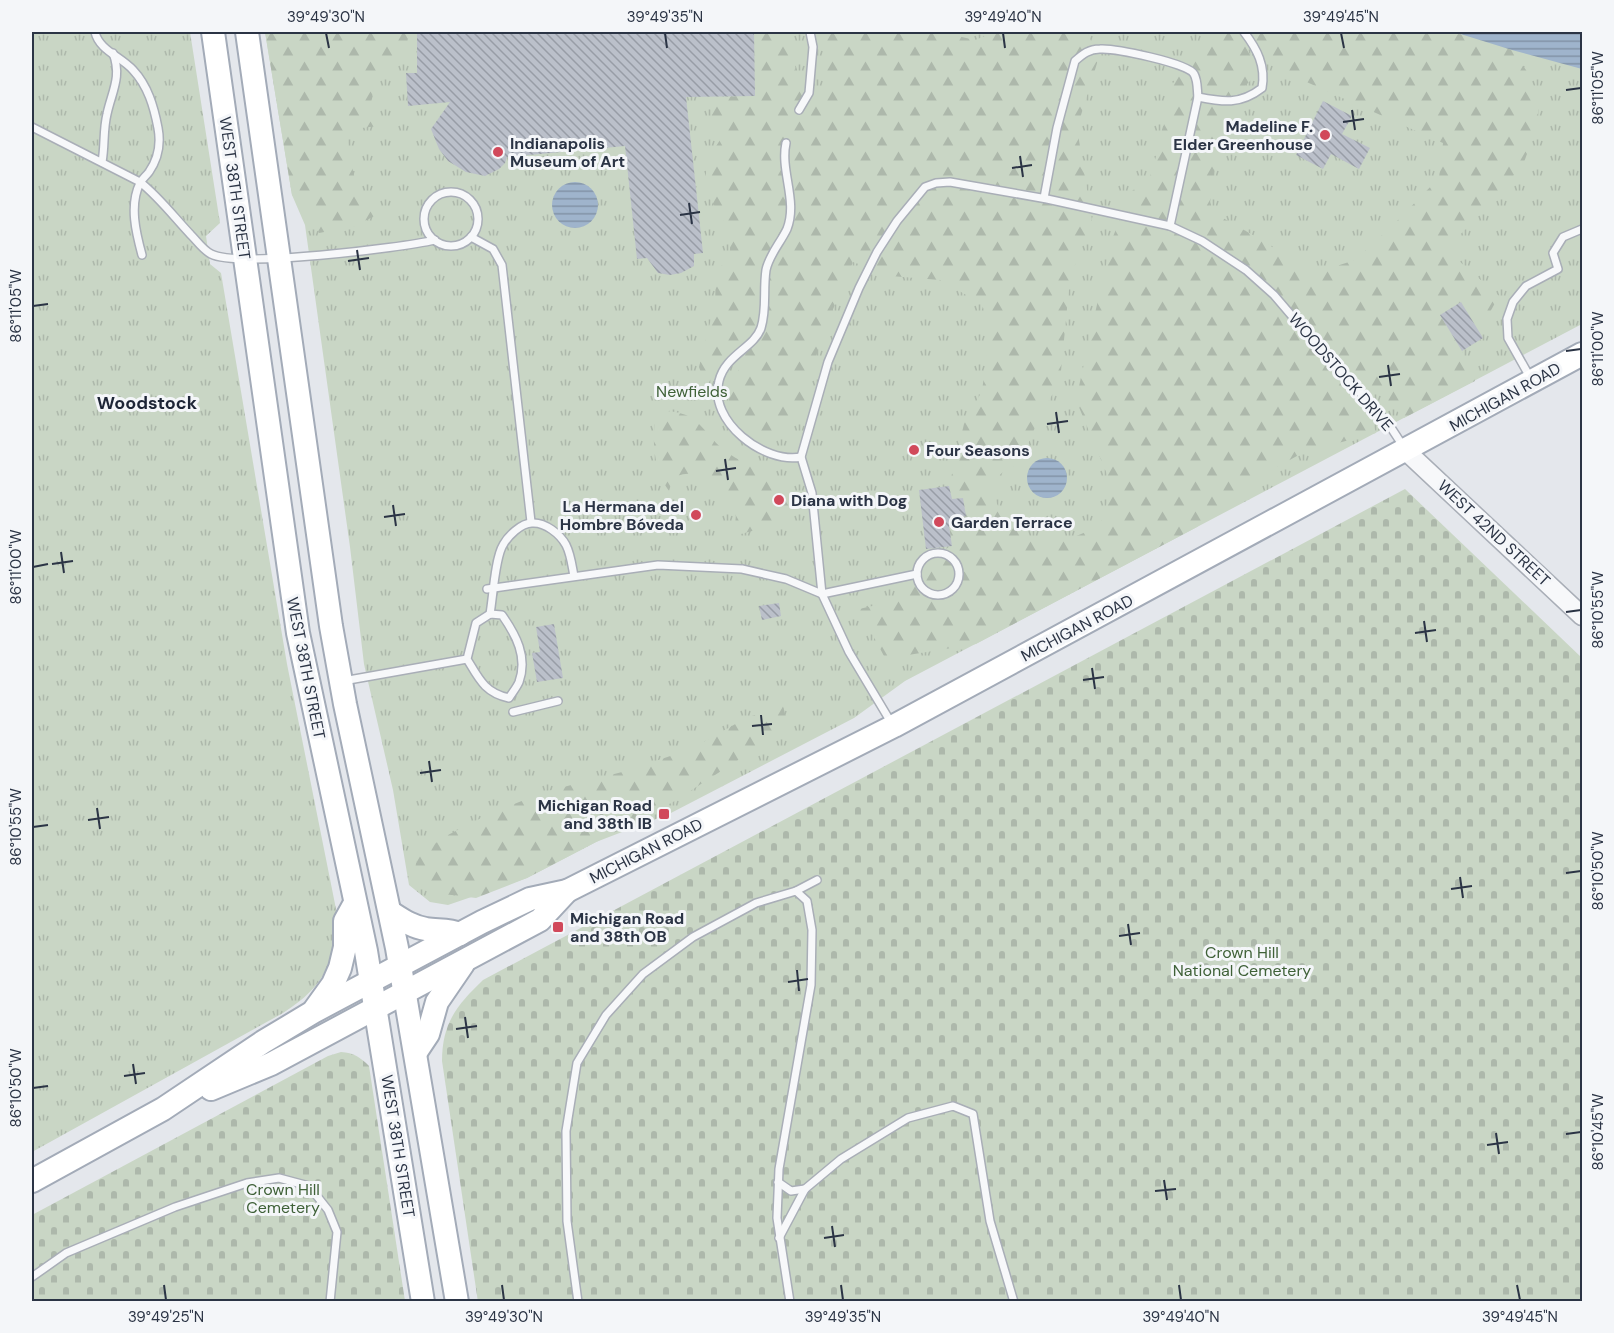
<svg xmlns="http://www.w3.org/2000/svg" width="1614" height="1333" font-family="'DM Sans',sans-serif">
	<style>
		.grass { fill: url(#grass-tufts) }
		.forest { fill: url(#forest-firs) }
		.cemetery { fill: url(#cemetery-stones) }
		.water { fill: url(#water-rules) }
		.building { fill: url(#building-back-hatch) }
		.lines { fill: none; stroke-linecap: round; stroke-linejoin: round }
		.service-casing { stroke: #a9aeb7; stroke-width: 10 }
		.tertiary-casing { stroke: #a9aeb7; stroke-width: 21 }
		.primary-casing { stroke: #a3abb8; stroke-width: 26 }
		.service { stroke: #f7f8fa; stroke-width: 7 }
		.tertiary { stroke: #f7f8fa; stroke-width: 18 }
		.primary { stroke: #fff; stroke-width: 22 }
		.ticks { fill: none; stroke: #2b3445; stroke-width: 2 }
		.poi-dot { fill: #d1495b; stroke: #f4f6f9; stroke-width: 2 }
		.labels { text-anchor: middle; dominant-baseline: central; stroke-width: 6; stroke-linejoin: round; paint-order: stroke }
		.poi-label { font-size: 16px; font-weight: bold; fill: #2b3445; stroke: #f4f6f9; text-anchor: start }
		.street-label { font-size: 16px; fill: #2b3445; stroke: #f4f6f9 }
		.park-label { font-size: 16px; fill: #3f6138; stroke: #f4f6f9 }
		.neighbourhood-label { font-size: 18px; font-weight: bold; fill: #1d2536; stroke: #f4f6f9 }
		.neatline { fill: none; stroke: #2b3445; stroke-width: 2 }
		.ticks-label { font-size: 15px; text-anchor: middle; fill: #2b3445 }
	</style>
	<defs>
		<pattern id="grass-tufts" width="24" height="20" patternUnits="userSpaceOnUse" patternTransform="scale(1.5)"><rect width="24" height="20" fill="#c9d6c5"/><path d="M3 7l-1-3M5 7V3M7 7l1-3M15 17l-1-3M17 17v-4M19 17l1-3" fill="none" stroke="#adb8ab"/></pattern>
		<pattern id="forest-firs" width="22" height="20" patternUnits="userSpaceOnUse" patternTransform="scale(1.5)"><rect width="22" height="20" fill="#c9d6c5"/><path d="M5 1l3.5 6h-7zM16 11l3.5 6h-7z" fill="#adb8ab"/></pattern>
		<pattern id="cemetery-stones" width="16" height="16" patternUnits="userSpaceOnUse" patternTransform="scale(1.5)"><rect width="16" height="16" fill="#c9d6c5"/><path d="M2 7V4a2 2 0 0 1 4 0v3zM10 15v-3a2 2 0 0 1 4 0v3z" fill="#adb8ab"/></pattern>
		<pattern id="water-rules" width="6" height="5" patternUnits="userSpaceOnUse" patternTransform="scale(1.5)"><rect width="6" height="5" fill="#9fb4cc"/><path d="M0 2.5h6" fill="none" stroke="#8293a7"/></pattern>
		<pattern id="building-back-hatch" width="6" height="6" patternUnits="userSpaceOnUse" patternTransform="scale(1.5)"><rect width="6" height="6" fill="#bbc0ca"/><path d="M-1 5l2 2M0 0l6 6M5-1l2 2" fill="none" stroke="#989da6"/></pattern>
	</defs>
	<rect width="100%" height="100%" fill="#e4e7ec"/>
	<g class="grass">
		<path d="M32,32H190L220,223L206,236L210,264L221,273L287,664L336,909C336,960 327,985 283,1013L32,1152Z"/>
		<polygon points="265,32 1582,32 1582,324 905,681 854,718 669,814 596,842 527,878 448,905 430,902 409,885 393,790 364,664 350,547 305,225 292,195"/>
	</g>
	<g class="forest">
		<path d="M265,32H411L410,36L379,73L370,104L378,126L345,130C351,150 350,172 360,191C364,200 372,206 376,215L356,226L319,233L308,214L292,195Z"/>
		<path d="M754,32H787L792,39L796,73L806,110L826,91L825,32H940L975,40L995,32L1088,33L1098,60L1077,128L1092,220L1070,278L1060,381L1039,418L1020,463L1003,472L989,485L998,506L1033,539L1074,537L1100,526L1112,486L1076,400L1096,309L1112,239L1132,191L1150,177L1162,136L1170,88L1189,58L1215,32H1238L1252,58L1255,76L1236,95L1221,123L1209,210L1265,242L1312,274L1355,260L1392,226L1439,178L1443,143L1282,71L1247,32H1454L1512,50L1526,70L1538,95V123L1523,165L1459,236L1451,254L1499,296L1490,312L1470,317L1461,302L1440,315L1462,351L1475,381L1404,418L1366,381L1353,389L1370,415L1376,433L1304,452L1263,475L1197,527L976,644L902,656H884L859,609L908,598L898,586C918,575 931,554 952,546L949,526L952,499L949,486L964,424L982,391L990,331L982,304L940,280L891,276L853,262L820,340L806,401L795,423L768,436L752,429L733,415L727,393L739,369L737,350L729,349L706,387L699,367L715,303L716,275L730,252V232L706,192V162L720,140L707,97L755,96Z"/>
		<path d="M659,411C704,410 700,435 731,455C747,466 766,468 781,481C792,492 792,505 792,520L764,524L752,531L730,537C735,527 737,520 735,509C730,491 698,466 678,476C672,479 671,485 669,491C654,471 649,434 659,411Z"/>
		<polygon points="783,705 788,728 673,802 527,878 476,898 435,893 413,882 417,857 444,837 489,814 544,792 626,771 691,749 746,718"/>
	</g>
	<g class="cemetery">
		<path d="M1405,489L1582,658V1301L478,1302L442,1061C442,1023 457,1005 483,980Z"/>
		<path d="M341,1052C354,1053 360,1057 369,1066L405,1301L32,1302V1215L328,1056Z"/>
	</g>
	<g class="water">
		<polygon points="1454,32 1582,32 1582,69 1512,50"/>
		<circle cx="575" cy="205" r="23"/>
		<circle cx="1047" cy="478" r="20"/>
	</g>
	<g class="building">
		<polygon points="417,32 754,32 755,96 686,97 703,253 694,254 694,266 681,273 670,275 658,273 647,258 637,259 625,146 507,157 505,163 499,169 485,176 466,172 448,161 439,149 431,129 450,102 408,106 406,73 417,73"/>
		<polygon points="1323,101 1352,116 1342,134 1370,148 1359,169 1331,154 1323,169 1296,155"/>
		<polygon points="1461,302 1483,338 1462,351 1440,315"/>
		<polygon points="949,486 952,499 963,498 966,516 954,518 955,526 949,526 952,546 926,549 919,490"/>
		<polygon points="779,603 781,616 762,620 759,606"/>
		<polygon points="554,624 563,678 537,682 532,653 540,652 536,627"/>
	</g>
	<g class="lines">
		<g class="service-casing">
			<g id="service">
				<path d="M95,32C99,50 120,56 133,70C148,86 154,107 158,128C161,144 158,159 149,172C146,176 142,179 140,183C129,205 136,233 142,255"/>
				<path d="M1198,97C1223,102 1240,105 1262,88C1266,66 1257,49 1244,32"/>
				<polyline points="799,110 809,93 813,47 810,32"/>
				<path d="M32,127L140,182C159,197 174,217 191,235C197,241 203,250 211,254C238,268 400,248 435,240"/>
				<path d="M786,143C780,171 798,201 787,229C781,242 769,255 766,270C763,290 767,309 761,328C754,348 725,355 719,381C708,421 764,464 801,457"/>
				<path d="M102,162C105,146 103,130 107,114C112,91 122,77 113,53"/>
				<circle cx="451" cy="219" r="27"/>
				<path d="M1044,198L1057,128L1075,61C1083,54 1089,49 1100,49C1114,48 1188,63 1194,74C1198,81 1197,90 1198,97L1170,226"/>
				<polyline points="471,237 493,249 502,265 531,522"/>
				<polyline points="1531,379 1508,338 1507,319 1513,302 1526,286 1558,269 1553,253 1563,237 1582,229"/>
				<circle cx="938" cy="574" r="21"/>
				<polyline points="487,589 658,565 742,569 786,579 822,594 917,574"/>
				<path d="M490,614C493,597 495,558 503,545C508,536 521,523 532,523C545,522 560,534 566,545C571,555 572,566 574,576"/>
				<path d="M343,681L467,659C479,679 485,693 509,698C512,693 517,687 519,682C528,657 516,635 502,615L490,614L476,623L467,659"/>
				<polyline points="513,712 558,701"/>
				<polyline points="892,724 849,652 822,594 812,493 801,457 828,362 859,288 877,252 897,221 925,187 936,183 950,182 1047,199 1170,226 1202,241 1246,270 1274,295 1326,356 1388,423 1403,446"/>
				<polyline points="796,891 817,880"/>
				<polyline points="778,1182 791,1191 805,1189"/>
				<polyline points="779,1238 805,1189 841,1159 908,1118 953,1106 973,1114 990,1221 1014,1302"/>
				<polyline points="32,1277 66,1253 175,1207 247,1183 279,1178 309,1186 328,1210 337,1232 330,1302"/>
				<polyline points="578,1302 567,1221 566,1131 577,1063 606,1015 643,974 693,937 756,903 796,891 807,901 812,930 811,985 779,1169 777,1218 790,1302"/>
			</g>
		</g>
		<g class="tertiary-casing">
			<polyline id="tertiary" points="1406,451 1582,616"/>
		</g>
		<g class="primary-casing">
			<g id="primary">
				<polyline points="213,32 298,633 366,951 423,1302"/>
				<polyline points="247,32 331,626 345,704 397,948 457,1302"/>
				<path d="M390,912C401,919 412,927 426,929C438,931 448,929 460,934"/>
				<polyline points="315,1009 333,984 340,968 345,947 345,921 355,903"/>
				<polyline points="416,1052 428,1034 437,1002 463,964"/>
				<polyline points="211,1089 271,1064 540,920 567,891"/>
				<polyline points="32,1181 163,1109 263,1042 313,1012 482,922 530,899 567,891 894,726 1582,354"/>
			</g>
		</g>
		<use href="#service" class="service"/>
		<use href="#tertiary" class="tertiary"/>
		<use href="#primary" class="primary"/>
	</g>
	<path class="ticks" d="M326,33L329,48M665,33L667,48M1003,33L1005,48M1341,33L1344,48M1566,90L1581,88M1352,110L1355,130M1343,122L1364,119M1020,156L1023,177M1012,168L1032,165M689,203L692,224M680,215L700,212M357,250L360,270M348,261L369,258M33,306L48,304M1566,351L1581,349M1388,365L1391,386M1379,377L1400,374M1056,412L1059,433M1047,424L1068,421M725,459L728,480M716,471L736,468M393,505L396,526M384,517L405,514M61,552L64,573M52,564L73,561M33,567L48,564M1566,612L1581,610M1424,621L1427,642M1415,633L1436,630M1092,668L1095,689M1083,680L1104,677M761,715L763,735M752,726L772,724M429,761L432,782M420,773L441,770M97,808L100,829M88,820L109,817M33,827L48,825M1566,873L1581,871M1460,877L1463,898M1451,889L1472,886M1128,924L1131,945M1119,936L1140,933M797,970L799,991M788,982L808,979M465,1017L468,1038M456,1029L477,1026M133,1064L136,1084M124,1076L145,1073M33,1088L48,1086M1496,1133L1499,1154M1566,1134L1581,1132M1487,1145L1508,1142M1164,1180L1167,1200M1155,1191L1176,1189M832,1226L835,1247M824,1238L844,1235M164,1285L166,1300M502,1285L504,1300M841,1285L843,1300M1179,1285L1181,1300M1517,1285L1520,1300"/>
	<g class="poi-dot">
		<circle cx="1325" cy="135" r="6"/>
		<circle cx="498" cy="152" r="6"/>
		<circle cx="914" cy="450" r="6"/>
		<circle cx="779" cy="500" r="6"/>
		<circle cx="696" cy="515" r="6"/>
		<circle cx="939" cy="522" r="6"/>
		<rect x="658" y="808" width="12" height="12" rx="3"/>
		<rect x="552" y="921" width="12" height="12" rx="3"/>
	</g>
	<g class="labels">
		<g class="poi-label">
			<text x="1313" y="126" text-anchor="end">Madeline F.<tspan x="1313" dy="18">Elder Greenhouse</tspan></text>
			<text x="510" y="143">Indianapolis<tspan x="510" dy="18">Museum of Art</tspan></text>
			<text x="926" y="450">Four Seasons</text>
			<text x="791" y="500">Diana with Dog</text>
			<text x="684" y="506" text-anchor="end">La Hermana del<tspan x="684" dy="18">Hombre Bóveda</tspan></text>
			<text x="951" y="522">Garden Terrace</text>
			<text x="652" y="805" text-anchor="end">Michigan Road<tspan x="652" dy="18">and 38th IB</tspan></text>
			<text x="570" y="918">Michigan Road<tspan x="570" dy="18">and 38th OB</tspan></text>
		</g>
		<g class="street-label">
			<text transform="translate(235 188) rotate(82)">WEST 38TH STREET</text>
			<text transform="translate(1341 372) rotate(49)">WOODSTOCK DRIVE</text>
			<text transform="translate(1505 397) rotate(-29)">MICHIGAN ROAD</text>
			<text transform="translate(1494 533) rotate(43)">WEST 42ND STREET</text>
			<text transform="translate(1077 628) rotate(-28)">MICHIGAN ROAD</text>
			<text transform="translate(306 668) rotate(79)">WEST 38TH STREET</text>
			<text transform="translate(646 851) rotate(-27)">MICHIGAN ROAD</text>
			<text transform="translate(398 1146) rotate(81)">WEST 38TH STREET</text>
		</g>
		<g class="park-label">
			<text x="692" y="391">Newfields</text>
			<text x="1242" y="952">Crown Hill<tspan x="1242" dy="18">National Cemetery</tspan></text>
			<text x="283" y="1189">Crown Hill<tspan x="283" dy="18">Cemetery</tspan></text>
		</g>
		<g class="neighbourhood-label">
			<text x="147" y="403">Woodstock</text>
		</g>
	</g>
	<rect width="1614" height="1333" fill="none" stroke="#f4f6f9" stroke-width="66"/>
	<rect x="33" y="33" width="1548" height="1267" class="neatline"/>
	<g class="ticks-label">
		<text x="326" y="22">39°49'30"N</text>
		<text x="665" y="22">39°49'35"N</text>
		<text x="1003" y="22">39°49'40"N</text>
		<text x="1341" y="22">39°49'45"N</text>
		<text transform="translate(1598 88) rotate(-90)" y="5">86°11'05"W</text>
		<text transform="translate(16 306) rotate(-90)" y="5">86°11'05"W</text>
		<text transform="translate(1598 349) rotate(-90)" y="5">86°11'00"W</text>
		<text transform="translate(16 567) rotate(-90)" y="5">86°11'00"W</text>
		<text transform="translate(1598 610) rotate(-90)" y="5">86°10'55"W</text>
		<text transform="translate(16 827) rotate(-90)" y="5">86°10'55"W</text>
		<text transform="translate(1598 871) rotate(-90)" y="5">86°10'50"W</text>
		<text transform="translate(16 1088) rotate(-90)" y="5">86°10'50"W</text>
		<text transform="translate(1598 1132) rotate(-90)" y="5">86°10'45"W</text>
		<text x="166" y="1322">39°49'25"N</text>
		<text x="504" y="1322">39°49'30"N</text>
		<text x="843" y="1322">39°49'35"N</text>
		<text x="1181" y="1322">39°49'40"N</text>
		<text x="1520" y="1322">39°49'45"N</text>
	</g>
</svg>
